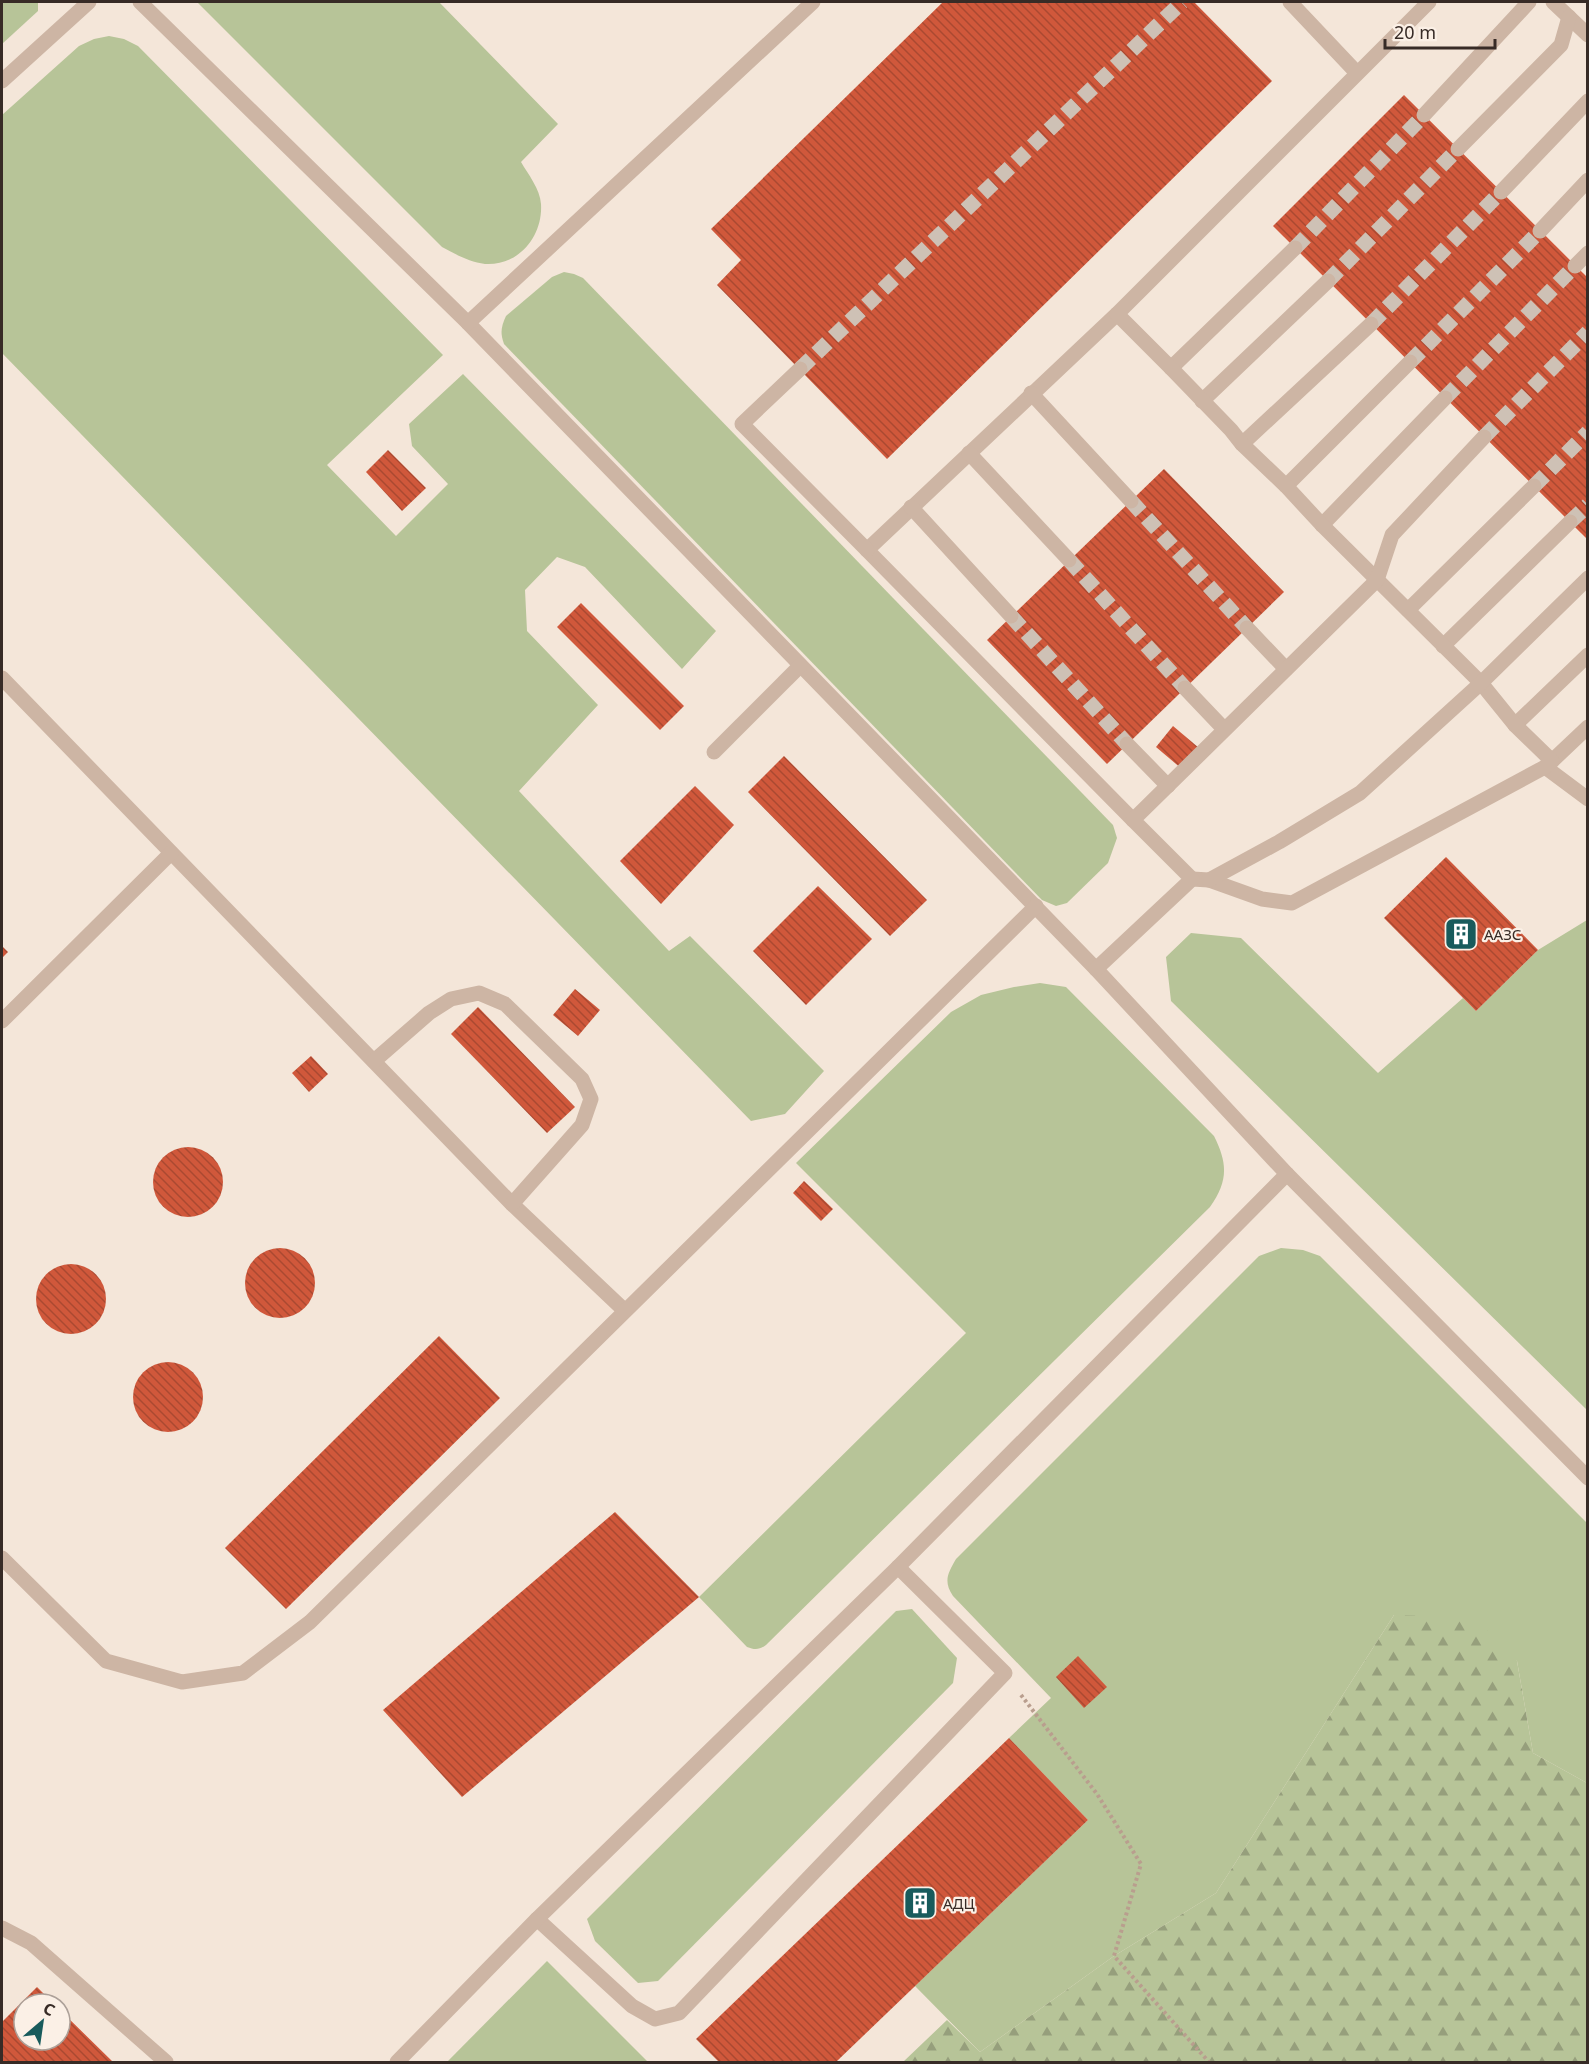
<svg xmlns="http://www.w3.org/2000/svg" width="1589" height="2064" font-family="'Noto Sans',sans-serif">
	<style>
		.green { fill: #b7c498 }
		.forest { fill: url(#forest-firs) }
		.building { fill: url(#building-back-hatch) }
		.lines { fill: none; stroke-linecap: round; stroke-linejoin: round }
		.minor-tunnel { stroke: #cec1b5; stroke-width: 15; stroke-dasharray: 15 8; stroke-linecap: butt }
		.path { stroke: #b99e8e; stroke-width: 4; stroke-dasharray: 3 3; stroke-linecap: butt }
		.minor { stroke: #cdb5a4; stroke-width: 15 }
		.labels { text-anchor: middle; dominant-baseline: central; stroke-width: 4.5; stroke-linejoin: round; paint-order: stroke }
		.poi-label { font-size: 15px; fill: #372b26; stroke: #fbf0e6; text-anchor: start }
	</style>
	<defs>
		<pattern id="forest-firs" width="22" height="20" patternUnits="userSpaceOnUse" patternTransform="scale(1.5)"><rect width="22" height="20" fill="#b7c498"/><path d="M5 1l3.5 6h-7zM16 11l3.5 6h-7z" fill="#969f7c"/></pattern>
		<pattern id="building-back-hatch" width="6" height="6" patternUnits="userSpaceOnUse" patternTransform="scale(1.5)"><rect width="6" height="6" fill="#d0583b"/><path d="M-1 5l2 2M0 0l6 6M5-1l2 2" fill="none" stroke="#aa4931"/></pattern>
	</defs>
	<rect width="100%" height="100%" fill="#f4e6d9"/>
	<g class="green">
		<polygon points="2,2 38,2 38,11 2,44"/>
		<path d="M197,2H439L558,124L521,162C528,174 540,189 541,204C543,236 519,266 485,264C469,262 455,254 442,247Z"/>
		<polygon points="109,36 124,39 138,46 443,355 327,465 396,536 448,484 412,446 409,424 463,374 716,631 682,669 585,567 557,557 525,590 527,631 598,705 519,791 669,951 690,936 824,1071 785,1114 751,1121 2,353 2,115 79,46 94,39"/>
		<path d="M564,272L574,274L583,278L1113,825L1117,838L1108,863L1067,903L1056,906L1042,900L504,344C500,333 501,327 506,316L552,277Z"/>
		<polygon points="1587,920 1587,1410 1171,1001 1166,957 1191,933 1241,938 1378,1073 1463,998 1476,1011 1538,950"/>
		<path d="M1040,983L1066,987L1214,1136C1228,1164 1228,1181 1210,1207L766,1645C759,1650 755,1650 747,1647L699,1597L966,1333L796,1163L951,1012L981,995L1014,987Z"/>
		<path d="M1281,1248L1303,1250L1320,1256L1587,1523V1783L1533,1753L1517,1661L1394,1615L1216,1893L1114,1956L980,2052L915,1986L1088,1820L1009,1738L1051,1698L953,1596C943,1581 948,1573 956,1559L1259,1256Z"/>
		<polygon points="912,1609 957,1658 953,1683 658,1981 638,1983 595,1941 587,1919 896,1611"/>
		<polygon points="547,1961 648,2062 447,2062"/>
	</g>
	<polygon class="forest" points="1394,1615 1474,1617 1517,1661 1533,1753 1587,1783 1587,2062 903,2062 947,2020 980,2052 1114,1956 1216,1893"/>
	<g class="building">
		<polygon points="943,2 1194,2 1272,81 887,459 717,285 741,260 711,229"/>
		<polygon points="1404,95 1588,278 1588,540 1273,226"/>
		<polygon points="388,450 426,488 402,511 366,472"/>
		<polygon points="1164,469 1284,592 1107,764 987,640"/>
		<polygon points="581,603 684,706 660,730 557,627"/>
		<polygon points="1173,726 1199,748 1182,769 1156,747"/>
		<polygon points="784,756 927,900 890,936 748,792"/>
		<polygon points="695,786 734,825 661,904 620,861"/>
		<polygon points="1446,857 1538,950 1476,1011 1384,918"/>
		<polygon points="818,886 872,939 806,1005 753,951"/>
		<polygon points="2,946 8,952 2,958"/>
		<polygon points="575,989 600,1010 578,1036 553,1015"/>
		<polygon points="478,1007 575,1107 547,1133 451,1034"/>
		<polygon points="311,1056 328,1074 309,1092 292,1073"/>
		<circle cx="188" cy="1182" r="35"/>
		<polygon points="804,1181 833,1209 821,1221 793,1193"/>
		<circle cx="280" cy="1283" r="35"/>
		<circle cx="71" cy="1299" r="35"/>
		<polygon points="439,1336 500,1398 286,1609 225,1548"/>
		<circle cx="168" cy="1397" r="35"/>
		<polygon points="615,1512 699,1597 462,1797 383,1710"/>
		<polygon points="1078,1656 1107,1687 1084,1708 1056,1677"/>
		<polygon points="1009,1738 1088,1820 836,2062 719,2062 696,2039"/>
		<polygon points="37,1987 54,2004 24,2004 24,2040 60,2040 60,2010 113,2062 2,2062 2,2022"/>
	</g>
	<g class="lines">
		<g class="minor-tunnel">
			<polyline points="1295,248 1424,115"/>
			<polyline points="1328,281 1458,149"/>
			<polyline points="1371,324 1501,192"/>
			<polyline points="1410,362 1540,231"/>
			<polyline points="800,369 1182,2"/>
			<polyline points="1445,398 1575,266"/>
			<polyline points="1484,437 1588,332"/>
			<polyline points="1534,486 1588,432"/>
			<polyline points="1131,501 1247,628"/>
			<polyline points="1570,522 1588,505"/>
			<polyline points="1069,560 1185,688"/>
			<polyline points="1011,616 1127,744"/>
		</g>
		<polyline class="path" points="1021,1695 1097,1794 1141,1864 1114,1956 1209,2062"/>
		<g class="minor">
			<polyline points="140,2 468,323 1096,969 1287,1174 1588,1478"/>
			<polyline points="1290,2 1357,73"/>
			<polyline points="1553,2 1588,35"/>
			<polyline points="2,81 89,2"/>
			<polyline points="1424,115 1529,2"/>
			<polyline points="1458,149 1561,45 1569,17"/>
			<polyline points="1501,192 1588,101"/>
			<polyline points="1540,231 1588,180"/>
			<polyline points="1575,266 1588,253"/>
			<polyline points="1117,314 867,550 1133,820"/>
			<polyline points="468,323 813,2"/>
			<polyline points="1171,368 1295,248"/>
			<polyline points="800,369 742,424 867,550"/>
			<polyline points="1031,393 1131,501"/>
			<polyline points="1202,401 1328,281"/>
			<polyline points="1242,444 1371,324"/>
			<polyline points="969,453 1069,560"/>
			<polyline points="1286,486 1410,362"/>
			<polyline points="911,507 1011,616"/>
			<polyline points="1322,525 1445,398"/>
			<polyline points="1408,610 1534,486"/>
			<polyline points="1247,628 1286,669"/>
			<polyline points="1443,646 1570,522"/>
			<polyline points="2,678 512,1204 624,1310"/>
			<polyline points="1185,688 1224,729"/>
			<polyline points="1515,725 1588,655"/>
			<polyline points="1127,744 1168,786"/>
			<polyline points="714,752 800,666"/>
			<polyline points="1552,761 1588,727"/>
			<polyline points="1545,767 1588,799"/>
			<polyline points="1192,879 1209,880 1262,899 1292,903 1545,767 1552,761 1515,725 1481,683 1322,525 1286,486 1242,444 1231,430 1171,368 1117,314 1429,2"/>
			<polyline points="1209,880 1279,842 1360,793 1481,683 1588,578"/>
			<polyline points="1096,969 1192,879 1133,820 1377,580 1392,535 1484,437"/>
			<polyline points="2,1021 171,853"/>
			<polyline points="374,1061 429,1013 451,999 479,993 505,1004 582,1079 591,1099 582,1125 512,1204"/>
			<polyline points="2,1558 106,1661 182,1682 243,1673 310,1622 1036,906"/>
			<polyline points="537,1919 632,2006 655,2019 679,2013 1005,1673 898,1567"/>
			<polyline points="2,1928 31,1943 166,2062"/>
			<polyline points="397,2062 537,1919 898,1567 1287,1174"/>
		</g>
	</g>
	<defs>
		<g id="building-square" transform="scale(1.725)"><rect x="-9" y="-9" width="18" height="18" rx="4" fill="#185b5c" stroke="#fbf0e6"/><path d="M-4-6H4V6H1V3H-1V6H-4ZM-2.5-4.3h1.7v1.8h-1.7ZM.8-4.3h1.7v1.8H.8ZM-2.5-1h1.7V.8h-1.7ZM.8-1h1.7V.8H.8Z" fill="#fff"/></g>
	</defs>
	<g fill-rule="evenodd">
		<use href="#building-square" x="1461" y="934"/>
		<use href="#building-square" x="920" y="1903"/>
	</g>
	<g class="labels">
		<g class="poi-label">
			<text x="1484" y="934">ААЗС</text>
			<text x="943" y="1903">АДЦ</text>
		</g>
	</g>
	<rect width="1589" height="2064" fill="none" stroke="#372b26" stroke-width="6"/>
	<g transform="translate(42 2022) rotate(29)"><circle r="28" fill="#fbf0e6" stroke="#ada199" stroke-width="1.5"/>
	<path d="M0-4.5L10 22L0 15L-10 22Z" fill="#185b5c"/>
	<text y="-9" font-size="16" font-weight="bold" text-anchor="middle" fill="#372b26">С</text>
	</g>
	<path d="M1385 39v9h110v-9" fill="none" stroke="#372b26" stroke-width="3"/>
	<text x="1394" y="39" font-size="18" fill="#372b26" stroke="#fbf0e6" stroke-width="4.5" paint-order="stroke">20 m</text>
</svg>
